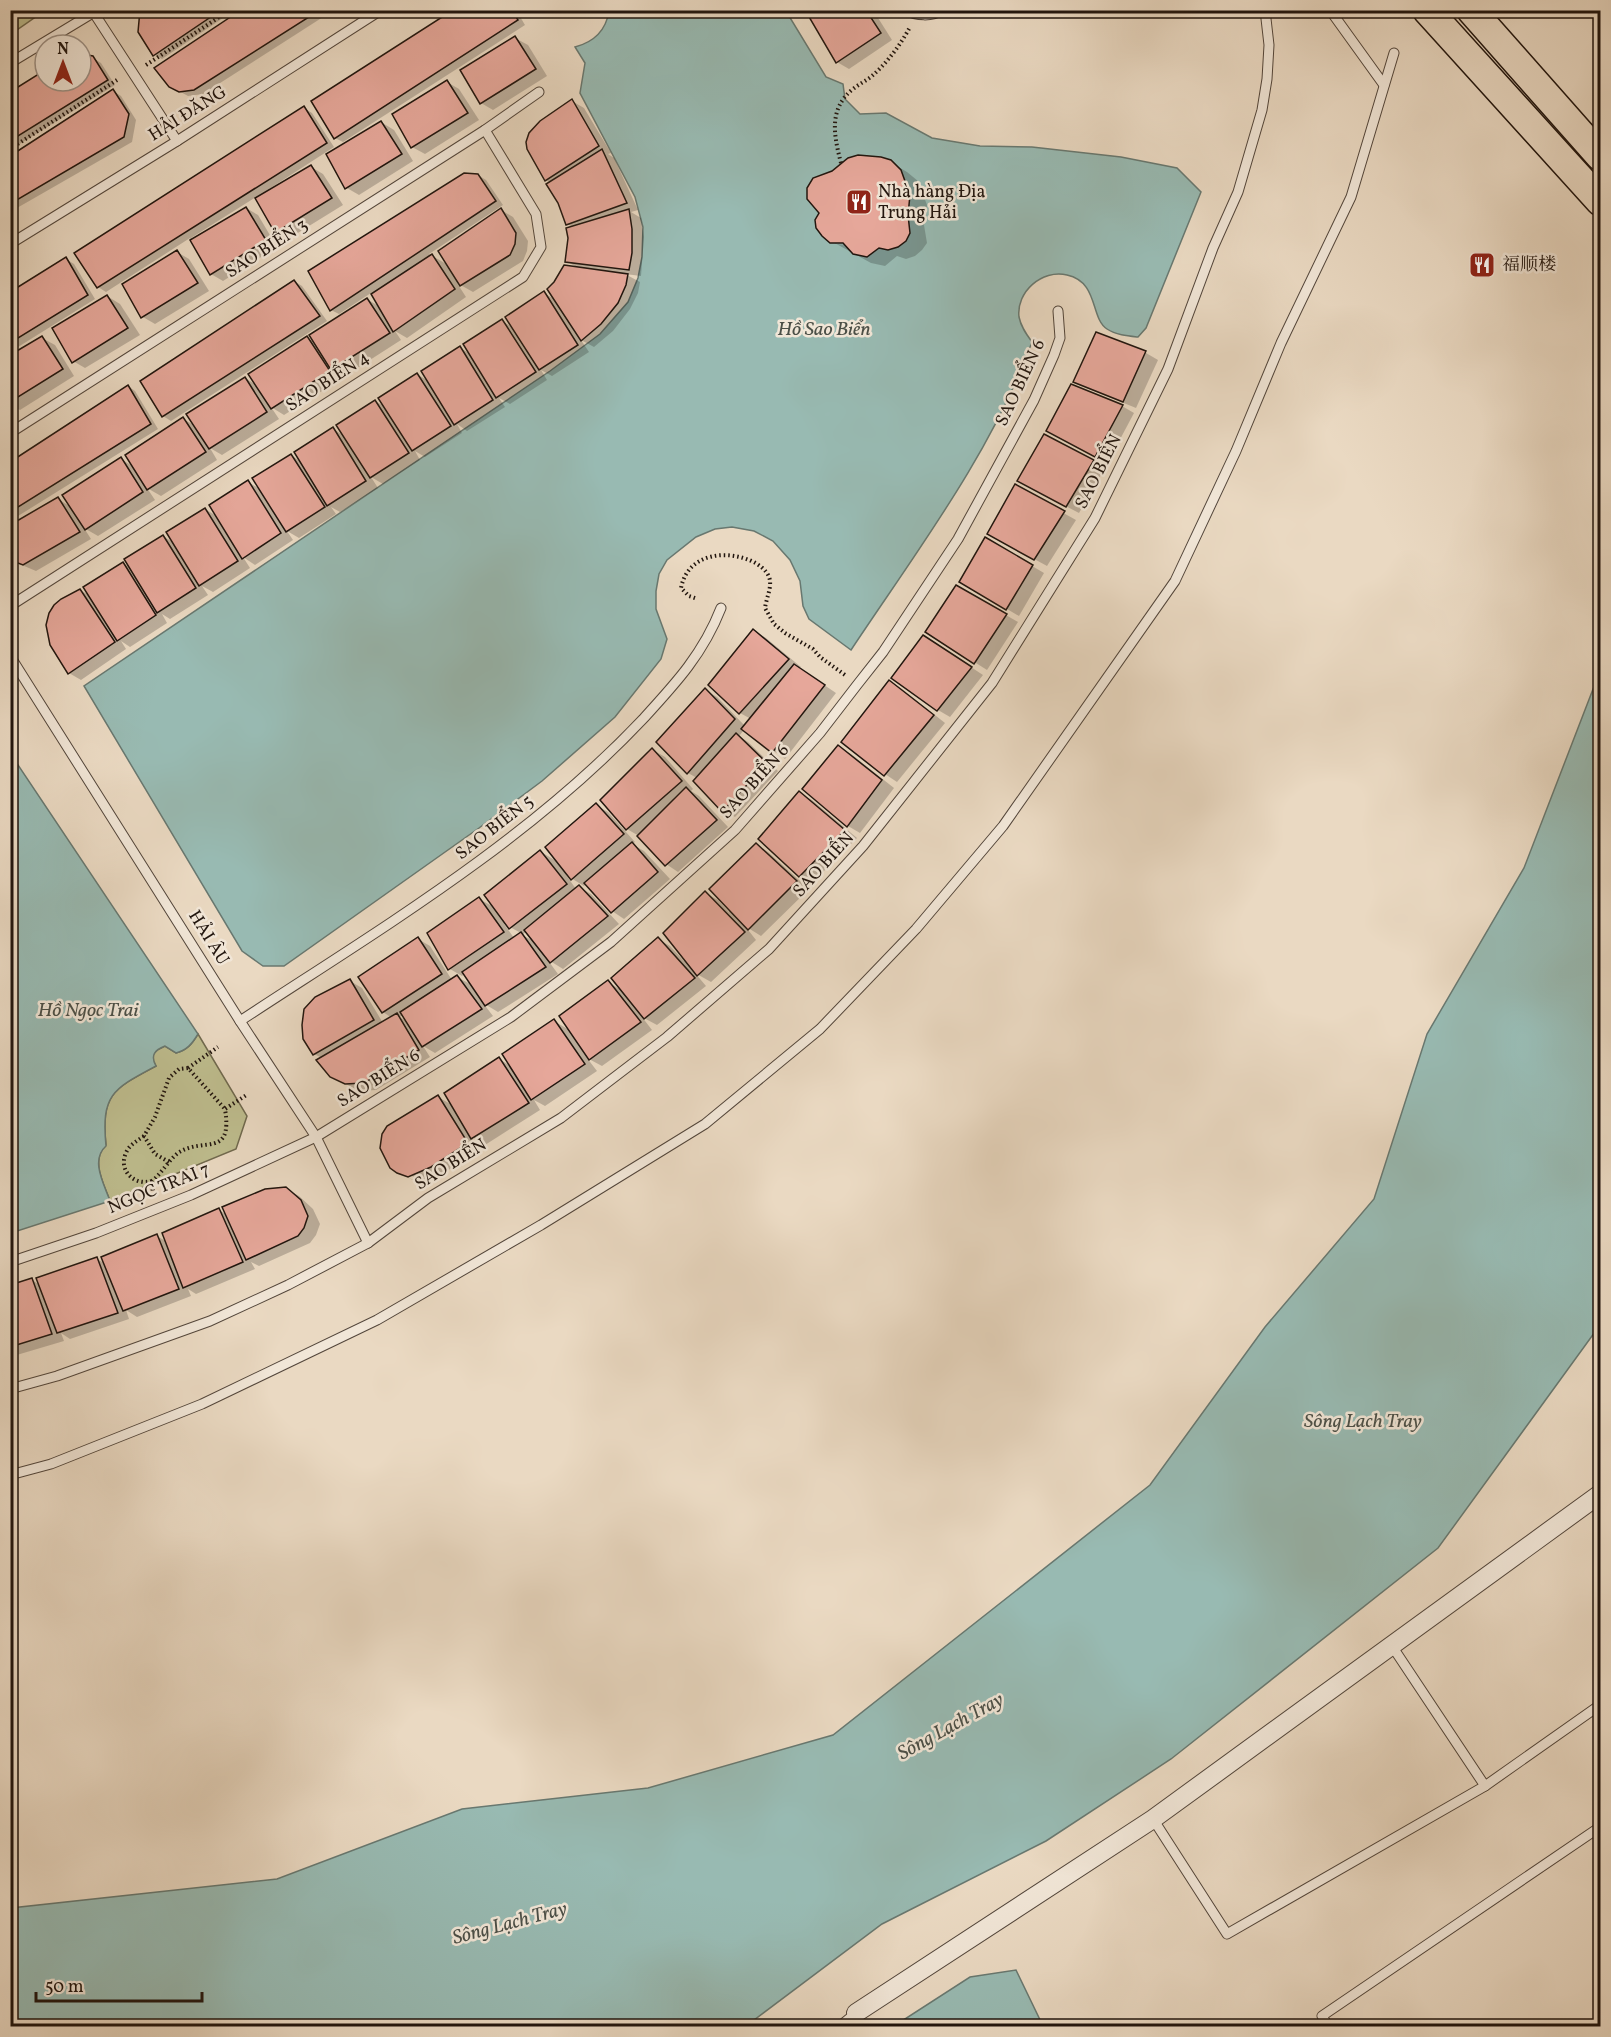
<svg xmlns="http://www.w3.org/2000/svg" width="1611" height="2037" font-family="Vollkorn,'Noto Serif SC',serif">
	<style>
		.green { fill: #bebd8e; stroke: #70694e; stroke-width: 1.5 }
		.water { fill: #98bab2; stroke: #687870; stroke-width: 1.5 }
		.shadow { fill: #0003; fill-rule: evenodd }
		.building { fill: #e6a79a; stroke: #21150e; stroke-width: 1.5 }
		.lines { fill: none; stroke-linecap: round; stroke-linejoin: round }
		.lane-casing { stroke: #53463b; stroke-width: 11 }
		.street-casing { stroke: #53463b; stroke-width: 20 }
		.primary-casing { stroke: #21150e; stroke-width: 31 }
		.path { stroke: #21150e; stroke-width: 4; stroke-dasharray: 1.5 3; stroke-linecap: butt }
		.lane { stroke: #f1e6d7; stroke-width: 9 }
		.street { stroke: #f1e6d7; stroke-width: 18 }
		.primary { stroke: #ead9c2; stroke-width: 28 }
		.labels { text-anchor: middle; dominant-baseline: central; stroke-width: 5; stroke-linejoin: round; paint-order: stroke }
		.street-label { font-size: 18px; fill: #21150e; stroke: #f1e6d7 }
		.poi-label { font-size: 18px; fill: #21150e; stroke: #f1e6d7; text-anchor: start }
		.water-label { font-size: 20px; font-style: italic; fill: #4b4f47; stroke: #f1e6d7 }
	</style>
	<rect width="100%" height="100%" fill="#ead9c2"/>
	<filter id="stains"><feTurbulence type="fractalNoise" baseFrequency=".00333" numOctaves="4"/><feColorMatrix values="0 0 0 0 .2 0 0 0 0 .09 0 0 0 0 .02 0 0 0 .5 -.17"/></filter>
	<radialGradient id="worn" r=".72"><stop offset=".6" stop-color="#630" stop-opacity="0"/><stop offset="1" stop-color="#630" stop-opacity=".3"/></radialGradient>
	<g class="green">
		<polygon points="11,10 44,10 44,11 11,34"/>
		<path d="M198,1034L247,1116L236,1149L110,1201C104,1184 90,1160 106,1145C101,1094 113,1089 156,1066L153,1061V1054L157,1050L165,1046L176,1053C187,1050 192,1044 198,1034Z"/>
	</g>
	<g class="water">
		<path d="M609,11H786L826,77L843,84L845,99L860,114L886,113L932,138L980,146L1032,147L1121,157L1177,168L1201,192L1146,328L1138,337C1128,336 1116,335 1107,329C1090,318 1099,282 1067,275C1042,269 1016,292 1019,317C1021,327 1026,334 1032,342C991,454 916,552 851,650L809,619L803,606L800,581L790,560L773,541L754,531L732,527L715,529L696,537L667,560L659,574L656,591V609L667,639L661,659L615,717L542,781L479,828L284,966H263L242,951L84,686L550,371L600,334L628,302L638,278L642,257L643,227L635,197L580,93L585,63L575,47C594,42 606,30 609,11Z"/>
		<polygon points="1600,671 1600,1325 1438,1548 1171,1759 1046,1841 882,1924 746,2026 11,2026 11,1908 277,1879 462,1809 648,1788 833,1735 1150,1485 1265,1327 1374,1199 1427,1034 1524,868"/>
		<path d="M10,753L198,1034C192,1044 187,1050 176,1053L165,1046C155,1050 150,1055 156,1066C113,1089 101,1094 106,1146C90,1160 104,1184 110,1201L11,1233Z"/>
		<polygon points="1016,1970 1043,2026 894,2026 970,1977"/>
	</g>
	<g class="shadow">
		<polygon points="141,10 235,10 162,59 154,54"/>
		<polygon points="244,10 334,10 203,94 188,96 170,86"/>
		<polygon points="456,10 516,10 525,25 343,142 335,138"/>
		<polygon points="807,10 873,10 892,40 849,69 837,62"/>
		<polygon points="515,38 528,45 547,76 493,110 481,103"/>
		<polygon points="81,56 93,58 101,63 115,85 10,150 10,94 45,72 45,81 81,81"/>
		<polygon points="447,82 459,89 479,120 425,154 412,147"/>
		<polygon points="113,91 121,96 136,120 132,142 10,212 10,158"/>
		<polygon points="572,101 584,108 611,153 608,154 614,158 638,210 631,212 641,218 644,237 641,276 625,274 640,282 638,293 630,309 613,331 594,347 581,340 589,352 552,376 541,370 547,380 510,404 499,398 505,407 467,431 457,424 462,433 425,457 415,451 420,460 383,484 371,477 378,488 340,512 331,507 336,514 299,538 287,531 293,540 255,565 243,557 250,568 213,592 202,586 208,595 170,619 162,614 167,623 130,647 121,641 126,649 81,680 69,673 80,590 92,597 123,563 131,568 163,536 174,543 205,509 218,517 248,482 260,489 291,455 300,461 333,429 345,436 375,401 386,407 418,375 429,381 460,348 471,354 502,321 514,328 544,293 556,300 580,269 566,261 573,227 567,224 551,183 546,180"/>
		<polygon points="304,108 312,113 334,147 269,189 271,191 311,167 323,174 343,205 288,239 276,232 256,197 191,238 193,240 246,208 258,215 277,247 223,281 211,274 190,238 106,292 98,287 76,253"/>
		<polygon points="381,122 394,130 413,161 359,195 347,188"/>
		<path d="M890,162L907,172L918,181L927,205L924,225L927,243L922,250L915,256L906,259L897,256L885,266L871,263L831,241ZM834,241L850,242V245L837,244Z"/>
		<polygon points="478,175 486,180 503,205 429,254 448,265 501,210 513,217 528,241 527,251 523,261 473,292 457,283 466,297 407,338 395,331 401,340 345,376 337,372 341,379 284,415 271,407 279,419 222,455 210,448 217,460 161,496 147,488 155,500 98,536 84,528 91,539 36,571 10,560 58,499 71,507 121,459 134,467 183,419 196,426 245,378 258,386 307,338 315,342 367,299 380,307 371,293 339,314 331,310"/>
		<polygon points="177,252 189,259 209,291 155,324 143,317"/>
		<polygon points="66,259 74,264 95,299 10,352 10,294"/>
		<polygon points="294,281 302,286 327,321 171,421 163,416"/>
		<polygon points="107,296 120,304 140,335 85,368 73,361"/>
		<polygon points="1097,334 1146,353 1158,360 1136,408 1087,388 1075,381"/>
		<polygon points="42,338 55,345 74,376 20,410 10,404 10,357"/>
		<polygon points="128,386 135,391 158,429 10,521 10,463"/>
		<polygon points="1122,406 1134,413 1108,462 1060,438"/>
		<polygon points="1093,461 1105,468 1079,513 1031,488"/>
		<polygon points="1015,486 1076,520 1047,566 989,534"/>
		<polygon points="986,539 1044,573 1019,616 961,582"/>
		<polygon points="957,587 1018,622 987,670 927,632"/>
		<polygon points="754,631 766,638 801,667 799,668 836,693 785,759 744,730 739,736 748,742 778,771 735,817 723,810 697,778 688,773 658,742 705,690 717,697 745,726 751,719 740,713"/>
		<polygon points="936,644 983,675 950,717 938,710"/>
		<polygon points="890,682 902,689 945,723 897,782 885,774"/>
		<polygon points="838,747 851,754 894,788 860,833 848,826 804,789"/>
		<polygon points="653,750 665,757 693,789 691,791 699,796 728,827 678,872 666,864 639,836 627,829 602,800"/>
		<polygon points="799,793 812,800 857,838 812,883 800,876"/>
		<path d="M596,805L608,812L635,842L632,844L644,851L670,879L624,919L612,911L586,884L584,886L566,875L576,889L579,887L591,894L619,924L563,969L547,959L558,974L498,1012L483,1003L493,1016L435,1053L423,1046L430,1057L376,1090L359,1091L344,1083L322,1058L314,1054L350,981L362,988L383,1023L392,1018L383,1012L360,977L418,939L430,946L452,980L457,977L474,986L465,973L462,976L450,969L479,899L496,908L541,852L558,862ZM504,924L521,933L514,938ZM527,931L536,942L522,935ZM404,1014L408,1022L400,1017Z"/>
		<polygon points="756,845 768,852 809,889 761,936 745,926 756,940 711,982 695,973 706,986 657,1025 642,1017 652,1030 602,1066 587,1058 597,1071 545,1106 534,1100 540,1110 485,1145 471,1136 479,1150 444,1173 421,1183 408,1178 415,1180 415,1177 401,1173 438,1097 454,1106 499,1059 511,1066 554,1021 571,1031 608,982 624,992 658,939 670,946 684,961 686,959 705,893 718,900 729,912"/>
		<polygon points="286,1189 299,1196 313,1209 320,1224 316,1235 310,1243 259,1266 251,1262 255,1269 196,1294 188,1289 191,1296 137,1317 126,1310 129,1319 70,1339 61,1333 64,1341 10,1357 10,1287 32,1280 40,1285 97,1259 106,1264 157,1236 167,1242 219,1210 227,1215"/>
	</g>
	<g class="building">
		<polygon points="140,10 221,10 153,56 138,32"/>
		<polygon points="241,10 320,10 194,90 179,92 169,87 154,68"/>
		<polygon points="453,10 512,10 518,20 334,139 311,101"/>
		<polygon points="805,10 866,10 881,33 836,63"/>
		<polygon points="515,36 536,69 480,104 460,70"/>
		<polygon points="81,54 93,56 108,80 10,141 10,92 45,70 45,81 81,81"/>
		<polygon points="447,80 468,113 411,148 392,114"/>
		<polygon points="113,89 129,114 124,137 10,204 10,156"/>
		<polygon points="572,99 599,146 545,181 527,149 526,142 529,133 540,121"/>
		<polygon points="304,106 327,143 97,288 74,253"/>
		<polygon points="381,121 402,154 345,189 326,154"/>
		<polygon points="602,149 627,203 566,225 558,203 546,184"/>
		<polygon points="858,155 881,157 891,160 901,170 910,195 908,215 910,233 906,241 898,247 888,250 879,248 867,257 853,254 843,243 830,243 822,236 816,228 815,220 819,213 807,199 807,188 813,178 832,171 848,158"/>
		<polygon points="311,165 332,198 275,233 255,198"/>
		<polygon points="464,173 478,174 496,201 330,311 308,271"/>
		<polygon points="246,207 266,240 210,275 190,240"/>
		<polygon points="501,208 516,233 515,244 510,255 460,286 438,251"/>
		<polygon points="629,209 632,229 632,253 629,270 565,262 568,238 566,228"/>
		<polygon points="177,250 198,283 141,318 122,284"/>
		<polygon points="432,254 455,289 393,332 371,294"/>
		<polygon points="66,257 88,295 10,343 10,292"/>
		<polygon points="564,265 628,274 626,285 618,303 601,324 581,341 547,289 554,282"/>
		<polygon points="294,280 320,316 162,417 140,381"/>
		<polygon points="544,291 578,345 539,370 505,317"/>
		<polygon points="107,295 128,328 72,363 52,328"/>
		<polygon points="367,298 390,333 331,370 309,335"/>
		<polygon points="502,319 536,372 496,398 463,344"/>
		<polygon points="1096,332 1146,351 1123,402 1073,382"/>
		<polygon points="42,336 63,369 10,402 10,355"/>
		<polygon points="307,336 330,371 271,409 248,374"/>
		<polygon points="460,346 493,400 454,425 421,371"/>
		<polygon points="417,373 451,426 412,451 378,398"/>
		<polygon points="245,377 267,412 209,449 186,414"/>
		<polygon points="1071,384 1123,405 1095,457 1046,431"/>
		<polygon points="128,385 151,424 10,512 10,462"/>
		<polygon points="375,400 409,453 370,478 336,425"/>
		<polygon points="183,417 206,452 147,490 125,455"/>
		<polygon points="333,427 366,481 327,506 294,452"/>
		<polygon points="1044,434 1094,460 1066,507 1017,481"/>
		<polygon points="291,454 325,507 286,532 252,478"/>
		<polygon points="121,457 143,492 85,530 62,495"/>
		<polygon points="248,480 281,533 242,559 209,505"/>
		<polygon points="1015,484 1065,511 1034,560 987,534"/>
		<polygon points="58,497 80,532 23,565 10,560 10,525"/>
		<polygon points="205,508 238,561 199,586 166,532"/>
		<polygon points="163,535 196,588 157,613 124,559"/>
		<polygon points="985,537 1033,565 1006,610 959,582"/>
		<polygon points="123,562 156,615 117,641 83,587"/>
		<polygon points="956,585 1007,614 974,664 925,632"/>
		<polygon points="80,589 115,642 68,674 50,645 46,625 49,613 54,605 61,599"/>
		<polygon points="753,629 789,659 739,714 708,685"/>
		<polygon points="923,635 972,667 937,711 891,678"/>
		<polygon points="794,664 825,685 772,753 741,729"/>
		<polygon points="889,680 934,715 884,776 841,742"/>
		<polygon points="705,688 735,719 687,774 656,742"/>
		<polygon points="736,733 767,763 722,812 693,781"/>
		<polygon points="838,745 882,780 847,827 802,789"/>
		<polygon points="652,748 682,781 626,830 600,800"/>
		<polygon points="686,787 717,820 665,866 637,836"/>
		<polygon points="799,791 845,830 799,877 758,839"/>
		<polygon points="596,803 624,834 571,880 545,847"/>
		<polygon points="632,842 658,872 611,913 584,883"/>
		<polygon points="756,843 797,881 748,930 709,889"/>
		<polygon points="540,850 567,884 509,929 484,895"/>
		<polygon points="579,885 608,916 550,963 524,930"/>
		<polygon points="705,891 745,932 697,976 663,933"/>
		<polygon points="479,897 504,932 448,970 427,933"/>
		<polygon points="521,932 546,967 485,1006 462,972"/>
		<polygon points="418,937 442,974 382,1013 358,977"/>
		<polygon points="658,937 695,978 644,1019 611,978"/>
		<polygon points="457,975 482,1009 422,1047 400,1012"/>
		<polygon points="350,979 374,1020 313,1055 303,1039 302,1025 304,1009 315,997"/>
		<polygon points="608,980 641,1022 589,1060 559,1016"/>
		<polygon points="397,1013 419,1050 364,1083 345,1084 330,1077 316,1060"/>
		<polygon points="554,1019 585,1064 531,1100 502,1054"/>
		<polygon points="499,1057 529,1103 471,1139 444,1093"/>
		<polygon points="438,1095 468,1143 431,1167 408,1177 397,1173 390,1168 380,1148 382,1134 387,1126"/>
		<polygon points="286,1187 301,1200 308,1216 304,1228 298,1236 246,1260 222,1207 265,1189"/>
		<polygon points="219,1208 243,1262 183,1288 162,1233"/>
		<polygon points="157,1234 179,1289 123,1311 101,1257"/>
		<polygon points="97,1257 118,1313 57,1333 36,1278"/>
		<polygon points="32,1278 52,1334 10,1347 10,1285"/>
	</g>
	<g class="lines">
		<g class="lane-casing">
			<g id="lane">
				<polyline points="92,10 177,141"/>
				<path d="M906,10C916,16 932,17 942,10"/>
				<polyline points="1330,10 1384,85"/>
				<polyline points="10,63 96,11"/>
				<polyline points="10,244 177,141 381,10"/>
				<polyline points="10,433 485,130 539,92"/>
				<polyline points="10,606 523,277 541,247 536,214 485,130"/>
				<polyline points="10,656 240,1021 316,1137 368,1243"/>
				<path d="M240,1021C380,929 527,842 643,719C676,683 703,654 721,608"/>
				<polyline points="10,1262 96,1233 191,1195 316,1137 511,1017 611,942 735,830 820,733 857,685 883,652 958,539 1034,400 1054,355 1060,338 1058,311"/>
				<polyline points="10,1389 57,1376 210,1321 288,1285 368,1243 428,1198 561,1118 667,1037 769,949 863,846 992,683 1095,518 1168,369 1213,248 1238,192 1262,110 1267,79 1269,45 1265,10"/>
				<polyline points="10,1475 51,1464 202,1404 377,1320 541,1225 705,1124 820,1029 916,929 1003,826 1175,581 1236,451 1281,343 1351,197 1394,53"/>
				<polyline points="1392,1646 1485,1786"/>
				<polyline points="1153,1819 1227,1934 1485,1786 1600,1705"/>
				<polyline points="840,2026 856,2013"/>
				<polyline points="1328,2026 1322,2016 1600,1827"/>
			</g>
		</g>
		<g class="street-casing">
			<polyline id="street" points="856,2013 1153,1819 1600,1494"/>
		</g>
		<g class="primary-casing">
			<g id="primary">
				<polyline points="1427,10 1600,201"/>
				<polyline points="1471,10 1600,156"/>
			</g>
		</g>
		<g class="path">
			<polyline points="146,65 230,10"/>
			<polyline points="10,149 117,80"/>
			<path d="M841,163C834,136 828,109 853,89C859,84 866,81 872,76C887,63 901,44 910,27"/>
			<path d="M695,598L689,596L681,588C691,537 767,554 770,581C771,589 766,600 765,608L774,624L785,633L813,649L820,657L845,675"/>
			<polyline points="188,1068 218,1047"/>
			<path d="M144,1136C137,1141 129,1145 126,1153C118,1170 134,1186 151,1181"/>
			<polyline points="169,1162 155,1154 144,1136 155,1117 169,1078 179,1069 188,1068 225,1109"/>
			<path d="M153,1195L152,1181C162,1173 168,1161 178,1153C203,1136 233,1159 225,1109L248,1094"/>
		</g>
		<use href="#lane" class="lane"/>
		<use href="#street" class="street"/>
		<use href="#primary" class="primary"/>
	</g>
	<defs>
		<g id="restaurant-square" transform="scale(1.35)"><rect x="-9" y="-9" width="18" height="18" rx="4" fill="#8f2418" stroke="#f1e6d7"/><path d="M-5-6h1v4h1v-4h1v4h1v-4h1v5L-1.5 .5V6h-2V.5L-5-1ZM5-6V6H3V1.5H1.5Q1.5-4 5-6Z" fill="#fff"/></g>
	</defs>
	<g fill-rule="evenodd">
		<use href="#restaurant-square" x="859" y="202"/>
		<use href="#restaurant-square" x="1482" y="265"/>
	</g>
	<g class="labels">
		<g class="street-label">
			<text transform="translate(188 114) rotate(-32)">HẢI ĐĂNG</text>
			<text transform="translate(267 249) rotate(-33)">SAO BIỂN 3</text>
			<text transform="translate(328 382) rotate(-33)">SAO BIỂN 4</text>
			<text transform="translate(1021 383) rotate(-65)">SAO BIỂN 6</text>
			<text transform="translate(1099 472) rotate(-63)">SAO BIỂN</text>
			<text transform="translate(755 782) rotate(-48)">SAO BIỂN 6</text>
			<text transform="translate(495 828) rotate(-38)">SAO BIỂN 5</text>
			<text transform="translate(824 865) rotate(-48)">SAO BIỂN</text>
			<text transform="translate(208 938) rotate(58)">HẢI ÂU</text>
			<text transform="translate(379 1079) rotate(-32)">SAO BIỂN 6</text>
			<text transform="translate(451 1165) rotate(-32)">SAO BIỂN</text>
			<text transform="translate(159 1189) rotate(-22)">NGỌC TRAI 7</text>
		</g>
		<g class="poi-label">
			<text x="878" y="192">Nhà hàng Địa<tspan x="878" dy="21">Trung Hải</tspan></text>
			<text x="1502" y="265">福顺楼</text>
		</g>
		<g class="water-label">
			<text x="824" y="330">Hồ Sao Biển</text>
			<text x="88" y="1011">Hồ Ngọc Trai</text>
			<text x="1363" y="1422">Sông Lạch Tray</text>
			<text transform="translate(951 1727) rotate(-29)">Sông Lạch Tray</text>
			<text transform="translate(510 1924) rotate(-15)">Sông Lạch Tray</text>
		</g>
	</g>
	<rect width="1611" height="2037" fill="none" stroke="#ead9c2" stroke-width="36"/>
	<rect x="12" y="12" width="1587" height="2013" fill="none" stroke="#21150e" stroke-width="3"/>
	<rect x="18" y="18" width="1575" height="2001" fill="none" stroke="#21150e" stroke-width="1.5"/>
	<g transform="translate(63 63)"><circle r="28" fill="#f1e6d7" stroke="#9e9287" stroke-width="1.5"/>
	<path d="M0-4.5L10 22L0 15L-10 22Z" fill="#8f2418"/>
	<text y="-9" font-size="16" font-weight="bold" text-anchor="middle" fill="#21150e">N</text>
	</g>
	<path d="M36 1992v9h166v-9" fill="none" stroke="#21150e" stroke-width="3"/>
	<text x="45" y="1992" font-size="18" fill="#21150e" stroke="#f1e6d7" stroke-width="4.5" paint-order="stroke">50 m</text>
	<rect width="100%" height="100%" filter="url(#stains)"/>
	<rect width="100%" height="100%" fill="url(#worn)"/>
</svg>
